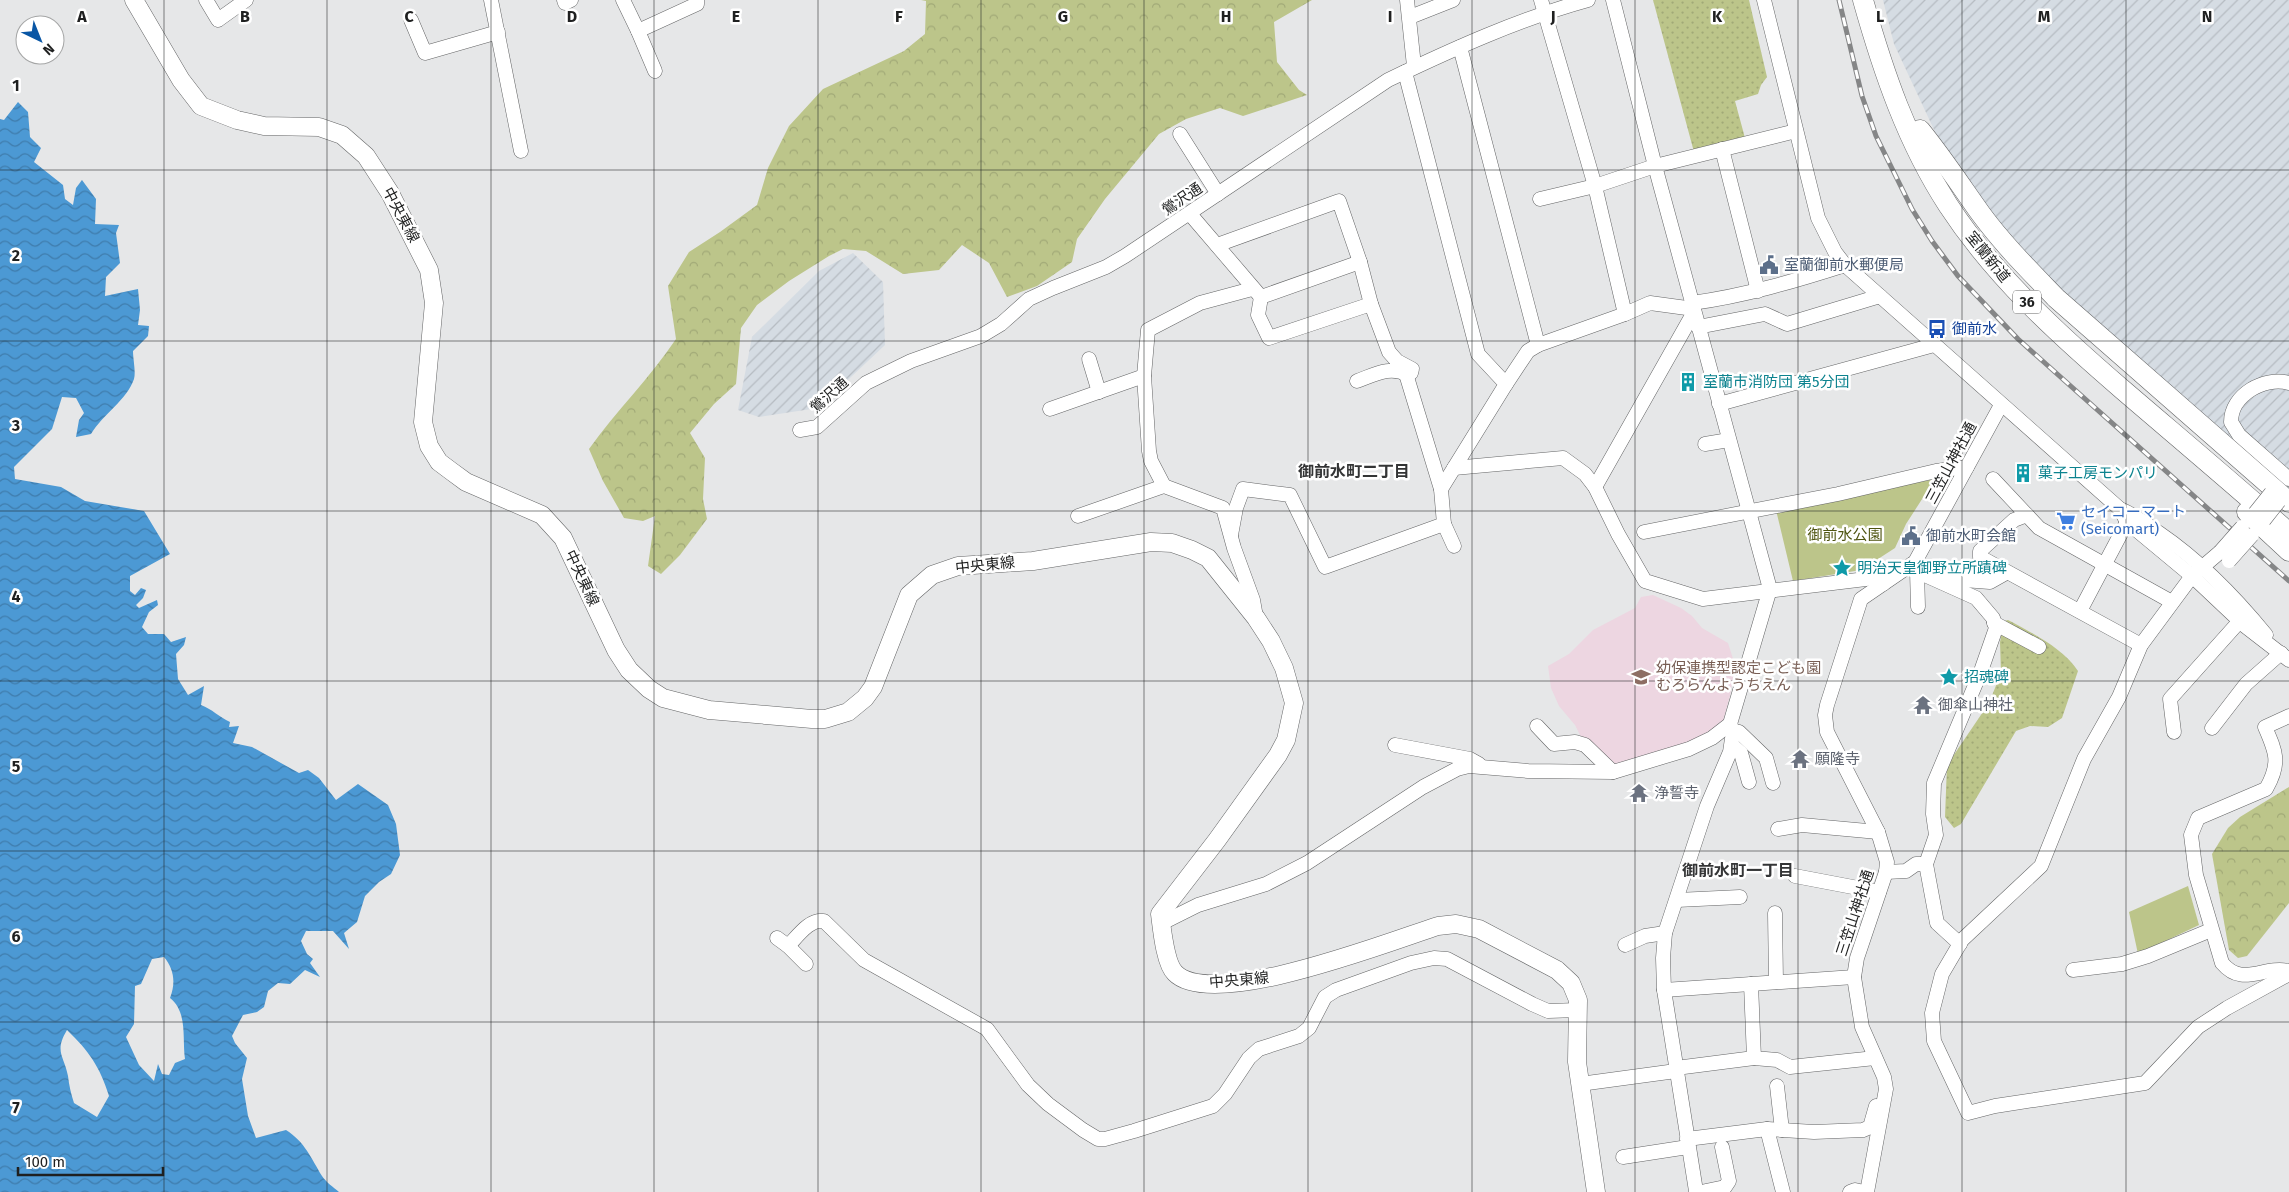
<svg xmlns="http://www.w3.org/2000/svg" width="2289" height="1192" font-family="'Fira Sans','Noto Sans JP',sans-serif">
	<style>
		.industrial { fill: url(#industrial-furrows) }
		.education { fill: #edd6e1 }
		.grass { fill: url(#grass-dots) }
		.forest { fill: url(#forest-crowns) }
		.park { fill: #bcc58a }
		.water { fill: url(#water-waves); fill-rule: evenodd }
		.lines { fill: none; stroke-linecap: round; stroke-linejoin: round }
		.minor-casing { stroke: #646566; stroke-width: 15 }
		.major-casing { stroke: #646566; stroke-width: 19 }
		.highway-casing { stroke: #646566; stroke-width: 21 }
		.minor { stroke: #fff; stroke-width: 14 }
		.major { stroke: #fff; stroke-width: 18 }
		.highway { stroke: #fff; stroke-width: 20 }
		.rail-casing { stroke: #858687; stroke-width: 5 }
		.rail { stroke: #fff; stroke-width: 3; stroke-dasharray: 9; stroke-linecap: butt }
		.minor-bridge-casing { stroke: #646566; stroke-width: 15; stroke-linecap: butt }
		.minor-bridge { stroke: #fff; stroke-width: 14 }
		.grid { fill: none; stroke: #1f2020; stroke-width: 1; stroke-opacity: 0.55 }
		.labels { text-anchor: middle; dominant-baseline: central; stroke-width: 5; stroke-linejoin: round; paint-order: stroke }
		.shield { fill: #fff; stroke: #626363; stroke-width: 1 }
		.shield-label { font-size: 14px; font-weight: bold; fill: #1f2020 }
		.street-label { font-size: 15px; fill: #1f2020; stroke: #fff }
		.service-label { font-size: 15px; fill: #4e5e75; stroke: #fff; text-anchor: start }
		.transit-label { font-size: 15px; fill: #164399; stroke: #fff; text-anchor: start }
		.culture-label { font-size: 15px; fill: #0d838f; stroke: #fff; text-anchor: start }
		.shop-label { font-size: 15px; fill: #366cbe; stroke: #fff; text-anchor: start }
		.park-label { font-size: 15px; fill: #4e5410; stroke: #fff }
		.education-label { font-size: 15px; fill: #785e54; stroke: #fff; text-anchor: start }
		.worship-label { font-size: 15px; fill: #5b616d; stroke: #fff; text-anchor: start }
		.neighbourhood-label { font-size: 16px; font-weight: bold; fill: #343536; stroke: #fff }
		.grid-label { font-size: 16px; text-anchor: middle; font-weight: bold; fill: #1f2020; stroke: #fff; stroke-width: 5; stroke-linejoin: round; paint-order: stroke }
	</style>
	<defs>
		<pattern id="industrial-furrows" width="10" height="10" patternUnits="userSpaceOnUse" patternTransform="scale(1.25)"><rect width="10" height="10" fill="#d5dce3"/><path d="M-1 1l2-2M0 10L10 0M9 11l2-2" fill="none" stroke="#b6bcc2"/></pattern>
		<pattern id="grass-dots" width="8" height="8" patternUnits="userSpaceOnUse" patternTransform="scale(1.25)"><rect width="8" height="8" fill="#bcc58a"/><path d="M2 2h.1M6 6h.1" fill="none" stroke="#a1a977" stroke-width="1.8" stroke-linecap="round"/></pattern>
		<pattern id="forest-crowns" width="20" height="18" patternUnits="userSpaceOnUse" patternTransform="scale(1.25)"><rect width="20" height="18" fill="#bcc58a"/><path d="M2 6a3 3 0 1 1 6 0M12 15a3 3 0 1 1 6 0" fill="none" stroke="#a1a977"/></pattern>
		<pattern id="water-waves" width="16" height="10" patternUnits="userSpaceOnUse" patternTransform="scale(1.25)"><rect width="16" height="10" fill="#4c99d4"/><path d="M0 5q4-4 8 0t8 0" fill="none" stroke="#3f7cac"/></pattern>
	</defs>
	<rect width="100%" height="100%" fill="#e6e7e8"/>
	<g class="industrial">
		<polygon points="1883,0 2289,0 2289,506 2044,284 1964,194 1894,44"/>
		<polygon points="853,253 883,282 885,345 818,408 759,417 738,410 752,337 819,271"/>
	</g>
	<polygon class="education" points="1653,595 1681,608 1692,616 1702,628 1728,643 1735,665 1730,696 1722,725 1706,736 1633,761 1613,765 1582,739 1575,725 1559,706 1551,688 1548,666 1569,654 1593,630 1635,608 1641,597"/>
	<g class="grass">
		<polygon points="1653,0 1749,0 1767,77 1761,85 1758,94 1735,101 1745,138 1694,152"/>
		<path d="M2008,620C2032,633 2063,648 2078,671L2062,718L2048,727L2030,726L2016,731L1961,824L1954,828L1945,817L1947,765L1989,703L2001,673L2000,642L2004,621Z"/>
	</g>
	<g class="forest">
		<path d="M921,0H1312L1274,22L1277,62L1299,90L1307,95L1243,116L1220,108L1186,119L1159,134L1105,199L1077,239L1072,262L1037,286L1007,297L989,263L962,245L939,270L903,274L866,251L843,249L829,256L789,281L757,305L741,328L736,384L714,404L690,433L705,458L703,499L707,519L680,555L661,574L648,566L655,516L643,521L624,518L603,481L589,449C616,411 650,378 676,339L668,286L689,252L720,232L757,205L768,168L789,126L823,89L904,51L925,34L926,1Z"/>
		<polygon points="2289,787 2289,903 2247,956 2238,958 2229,950 2212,854 2228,828 2240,817"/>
	</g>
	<g class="park">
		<polygon points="1935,479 1906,524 1895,548 1861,570 1793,581 1776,510"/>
		<polygon points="2188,886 2199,925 2138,954 2129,912"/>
	</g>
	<path class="water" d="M18,102L28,112L30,137L41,148L34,162L63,185L65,199L73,205L76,188L82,180L96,199L95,224L119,225L116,233L120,263L106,277L105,296L138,289L140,310L138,325L149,326L148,336L133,351C133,359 136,372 134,379C127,400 102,415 91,434L76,437L79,420L84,413L76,398L62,397L52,429L14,467L15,479L61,487L85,501L144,511L170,554L130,576V591L135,595L141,588L146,590L143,598L136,605L139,608L157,600L158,605L149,612L142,627L148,634H164L171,642L186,637L184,645L176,654L178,679L188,695L204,686L201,705C212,709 219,717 230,722L229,727L239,726L233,743L252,747L299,773L308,770L319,778L336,800L358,784L388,805L396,824L400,855L391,874L379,882L365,896L357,922L344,933L349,949L333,931H306L301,941L307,954L313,959L310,963L320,977L305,970L290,984L278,983L268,991L264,1007L257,1012L243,1015L232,1036L235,1043L247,1058L242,1079L248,1116L256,1138L286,1130C305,1142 311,1158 322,1176C326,1182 333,1187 339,1192H0V119L4,120ZM164,957C174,969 176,983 170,998C188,1012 182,1039 185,1059L175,1063L169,1075L162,1074L158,1064L154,1081L139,1065L126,1037L134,1024L135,986L141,984L152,959ZM67,1030C89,1051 100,1067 109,1096L97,1117L74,1103C71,1094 69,1085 68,1076C64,1055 54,1052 67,1030Z"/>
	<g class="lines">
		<g class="minor-casing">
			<g id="minor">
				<polyline points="206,0 218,20 246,0"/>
				<polyline points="491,0 521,151"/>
				<polyline points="564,0 565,3 571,0"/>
				<polyline points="623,0 638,31 697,4 697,0"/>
				<polyline points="1407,0 1414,66"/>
				<polyline points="1541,0 1595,186 1625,314"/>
				<polyline points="1764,0 1818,218 1835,252 1845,265 2120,509 2127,522 2192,576 2245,626 2289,660"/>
				<polyline points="1410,17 1453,0"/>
				<polyline points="411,20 425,53 498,32"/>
				<polyline points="638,31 655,71"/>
				<polyline points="1460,47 1538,345"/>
				<polyline points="1405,72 1478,354 1506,384 1441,489"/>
				<polyline points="1180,134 1218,194"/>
				<polyline points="1722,149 1758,291"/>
				<polyline points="1540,199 1595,186 1655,166 1796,131"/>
				<polyline points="1190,214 1261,297 1360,262"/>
				<polyline points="1217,245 1339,201 1360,262 1371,304 1269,338 1258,315 1261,297"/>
				<path d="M1692,303C1744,296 1795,281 1845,265"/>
				<polyline points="1698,327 1765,314 1787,324 1880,296"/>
				<polyline points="1089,359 1099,392"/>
				<path d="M1357,381C1374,375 1390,365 1408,375L1411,373L1412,369L1397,361L1389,352L1371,304"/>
				<path d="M2289,383C2264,376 2231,395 2231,422L2239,435L2289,479"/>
				<polyline points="1506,384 1528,351 1538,345 1625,314 1650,303 1694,309"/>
				<polyline points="1719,404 1934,345"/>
				<polyline points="1050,409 1144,376"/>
				<path d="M800,430L817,427L866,383L911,361L981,336L1001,324L1029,299L1053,288L1106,267L1125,256L1388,80C1453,49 1519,19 1588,0"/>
				<polyline points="1705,444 1729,440"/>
				<polyline points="1454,468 1563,458 1585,474 1595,487 1618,534 1645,581 1703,599 1874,578 1883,584"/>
				<polyline points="1993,479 2039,528 2172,602"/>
				<polyline points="1164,486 1151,461 1149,451 1144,376 1148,330 1200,303 1252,289"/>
				<polyline points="1595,487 1694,312"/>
				<path d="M2120,509C2135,515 2146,524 2159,533C2200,561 2235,597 2266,635"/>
				<polyline points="2027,515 2014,520 1980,551 1980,557 2141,645"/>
				<polyline points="1078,516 1164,486 1223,508 1234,548 1253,600 1256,617"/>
				<polyline points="1444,524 1454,546"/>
				<polyline points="1644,532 1838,494 1936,471 1967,467"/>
				<polyline points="1231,535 1236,508 1243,489 1290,495 1325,567 1444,524 1441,489 1406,374"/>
				<polyline points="2220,552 2192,576 2141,645 2119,697 2084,759 2041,866 1962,940 1942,974 1932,1013 1934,1041 1968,1113 1995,1106 2145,1083 2198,1027 2227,1008 2289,974"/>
				<polyline points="1907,567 1976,598 1993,618 1996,628 1981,671 1934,783 1933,814 1936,835 1926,864 1937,923 1960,944"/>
				<polyline points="1917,571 1918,607"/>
				<polyline points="1937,578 1990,582 2006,573"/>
				<polyline points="2080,611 2127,522"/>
				<polyline points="1994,623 2039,647"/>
				<path d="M2289,716L2265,727C2276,752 2281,763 2266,789L2198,818L2191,835L2196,875L2222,963C2243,988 2263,965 2289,971"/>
				<polyline points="1537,726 1554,744 1575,742 1585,745 1613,772"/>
				<polyline points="2212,728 2246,684 2281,653"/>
				<polyline points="1733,731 1739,732 1766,758 1773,783"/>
				<polyline points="2174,732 2170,699 2246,614"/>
				<polyline points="1395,745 1470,759 1479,764"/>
				<polyline points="1732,745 1741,753 1749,782"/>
				<polyline points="1778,829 1802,825 1878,832"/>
				<polyline points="1886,872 1906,871 1916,864 1926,864"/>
				<polyline points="1795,876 1879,892"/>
				<polyline points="1677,900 1740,897"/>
				<polyline points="1775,913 1776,982"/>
				<polyline points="1162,923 1198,905 1266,884 1307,863 1423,787 1457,769 1469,766 1528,771 1613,772 1689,749 1712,738 1730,724 1770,589 1655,166 1613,0"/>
				<polyline points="777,938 788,946 806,964"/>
				<polyline points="1625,945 1645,936 1665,933"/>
				<path d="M788,946C797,937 810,918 824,921L864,960L987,1029L1028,1085L1048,1104L1083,1130L1098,1139H1105L1134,1131L1213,1106L1225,1094L1249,1058L1259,1049L1299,1036L1309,1028L1325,997L1336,990L1411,963L1434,958L1447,959L1532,1004L1548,1011L1578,1010"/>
				<polyline points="2073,970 2122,964 2148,956 2211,930"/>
				<polyline points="1751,984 1754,1058 1777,1060 1790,1067 1875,1058"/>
				<polyline points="1664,990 1854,977"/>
				<polyline points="1676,1068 1754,1058"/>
				<polyline points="1580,1084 1676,1071"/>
				<polyline points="1777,1086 1782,1130"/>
				<polyline points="1767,1129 1783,1192"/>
				<polyline points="1687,1139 1767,1129 1814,1132 1863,1130 1870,1127 1876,1106"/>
				<polyline points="1722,1147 1729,1181 1725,1187 1701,1192 1696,1191 1664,990 1663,958 1665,933 1707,806 1730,752 1733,732 1730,724"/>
				<polyline points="1623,1157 1688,1147"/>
				<polyline points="1850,1192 1855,1190 1864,1192"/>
				<polyline points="1867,1192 1886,1089 1884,1077 1862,1027 1854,977 1857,958 1886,872 1887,862 1878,832 1827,732 1825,715 1827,705 1861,599 1915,562 2001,405"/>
			</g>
		</g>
		<g class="major-casing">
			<path id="major" d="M134,0L181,80L201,106L237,120L264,126L319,127L342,135L366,156L390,193L429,270L434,303L423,422L429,446L439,462L451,471L466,482L542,515L563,538L616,650L629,670L649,689L663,698L709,710L812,719H825L848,712L865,698L873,687L909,595L932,575L958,566L1033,561L1151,542L1172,543L1192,550L1208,558L1256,618L1271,641L1284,668L1294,703L1286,740L1278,755L1217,840L1160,914C1162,929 1165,963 1175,973C1212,1011 1391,941 1438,926L1456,924L1479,929L1557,970L1571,983L1578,1000L1577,1062L1596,1192"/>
		</g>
		<g class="highway-casing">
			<g id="highway">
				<path d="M1863,0C1883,71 1907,142 1948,205C1995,277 2058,334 2123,390C2179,438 2235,485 2289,533"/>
				<path d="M1920,130C1942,157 1961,186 1981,214C2003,244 2030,271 2056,298L2289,502"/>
				<polyline points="2247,512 2289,551"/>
			</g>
		</g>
		<use href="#minor" class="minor"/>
		<use href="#major" class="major"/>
		<use href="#highway" class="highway"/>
		<g class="rail-casing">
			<polyline id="rail" points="1839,0 1862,96 1876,136 1912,209 1932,241 1958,276 2018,339 2289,581"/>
		</g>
		<use href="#rail" class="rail"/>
		<g class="minor-bridge-casing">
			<g id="minor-bridge">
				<polyline points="2255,513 2271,493"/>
				<polyline points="2264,520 2279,501"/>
				<polyline points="2220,552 2242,527"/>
				<polyline points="2229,561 2252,535"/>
			</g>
		</g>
		<use href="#minor-bridge" class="minor-bridge"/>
	</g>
	<path class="grid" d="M164,0V1192M327,0V1192M491,0V1192M654,0V1192M818,0V1192M981,0V1192M1144,0V1192M1308,0V1192M1472,0V1192M1635,0V1192M1798,0V1192M1962,0V1192M2126,0V1192M0,170H2289M0,341H2289M0,511H2289M0,681H2289M0,851H2289M0,1022H2289"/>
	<defs>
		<g id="civic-bare" transform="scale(1.5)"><path d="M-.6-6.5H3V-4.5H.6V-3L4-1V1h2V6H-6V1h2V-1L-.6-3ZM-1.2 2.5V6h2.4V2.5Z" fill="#5c6f8a" stroke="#fff" stroke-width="2.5" paint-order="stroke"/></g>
		<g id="bus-bare" transform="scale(1.5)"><path d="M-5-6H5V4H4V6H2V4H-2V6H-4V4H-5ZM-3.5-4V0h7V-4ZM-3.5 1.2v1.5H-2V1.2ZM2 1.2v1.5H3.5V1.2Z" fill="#1a4fb4" stroke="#fff" stroke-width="2.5" paint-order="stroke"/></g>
		<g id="building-bare" transform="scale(1.5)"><path d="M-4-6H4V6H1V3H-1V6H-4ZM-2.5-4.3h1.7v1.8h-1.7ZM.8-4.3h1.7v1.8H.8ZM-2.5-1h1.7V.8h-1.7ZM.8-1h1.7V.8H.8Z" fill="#0f9aa8" stroke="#fff" stroke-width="2.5" paint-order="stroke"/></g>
		<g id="supermarket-bare" transform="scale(1.5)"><path d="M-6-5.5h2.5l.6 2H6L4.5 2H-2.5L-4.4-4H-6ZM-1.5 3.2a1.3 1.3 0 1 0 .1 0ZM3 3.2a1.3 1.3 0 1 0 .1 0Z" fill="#3f7fe0" stroke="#fff" stroke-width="2.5" paint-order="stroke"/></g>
		<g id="sight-bare" transform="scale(1.5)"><path d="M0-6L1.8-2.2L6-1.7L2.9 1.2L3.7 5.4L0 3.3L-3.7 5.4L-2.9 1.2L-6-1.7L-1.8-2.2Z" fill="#0f9aa8" stroke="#fff" stroke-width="2.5" paint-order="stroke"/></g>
		<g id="school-bare" transform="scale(1.5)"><path d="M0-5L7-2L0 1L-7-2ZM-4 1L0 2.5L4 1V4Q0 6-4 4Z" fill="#8d6e63" stroke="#fff" stroke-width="2.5" paint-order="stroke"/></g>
		<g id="temple-bare" transform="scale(1.5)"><path d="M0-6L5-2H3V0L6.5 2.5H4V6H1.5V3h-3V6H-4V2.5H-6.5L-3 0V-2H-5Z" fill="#6b7280" stroke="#fff" stroke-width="2.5" paint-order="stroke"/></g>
	</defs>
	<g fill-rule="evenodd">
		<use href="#civic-bare" x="1769" y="265"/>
		<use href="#bus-bare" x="1937" y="329"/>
		<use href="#building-bare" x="1688" y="382"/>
		<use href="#building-bare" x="2023" y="473"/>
		<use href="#supermarket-bare" x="2066" y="521"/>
		<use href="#civic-bare" x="1911" y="536"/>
		<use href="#sight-bare" x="1842" y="568"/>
		<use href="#school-bare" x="1641" y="677"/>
		<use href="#sight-bare" x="1949" y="677"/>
		<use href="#temple-bare" x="1923" y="705"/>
		<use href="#temple-bare" x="1800" y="759"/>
		<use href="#temple-bare" x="1639" y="793"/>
	</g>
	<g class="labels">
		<rect class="shield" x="2013" y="290.5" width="28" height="23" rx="4"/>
		<g class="shield-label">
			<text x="2027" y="302">36</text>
		</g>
		<g class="street-label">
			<text transform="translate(1182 199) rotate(-34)">鶯沢通</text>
			<text transform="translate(401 215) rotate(62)">中央東線</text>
			<text transform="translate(1988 257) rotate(51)">室蘭新道</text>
			<text transform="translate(829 395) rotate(-42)">鶯沢通</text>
			<text transform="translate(1951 463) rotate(-62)">三笠山神社通</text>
			<text transform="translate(985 565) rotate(-6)">中央東線</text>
			<text transform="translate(582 578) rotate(65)">中央東線</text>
			<text transform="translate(1855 913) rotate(-72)">三笠山神社通</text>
			<text transform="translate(1239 980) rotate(-5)">中央東線</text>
		</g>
		<g class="service-label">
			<text x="1784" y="265">室蘭御前水郵便局</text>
			<text x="1926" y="536">御前水町会館</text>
		</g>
		<g class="transit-label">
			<text x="1952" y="329">御前水</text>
		</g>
		<g class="culture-label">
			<text x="1703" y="382">室蘭市消防団 第5分団</text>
			<text x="2038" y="473">菓子工房モンパリ</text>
			<text x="1857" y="568">明治天皇御野立所蹟碑</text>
			<text x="1964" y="677">招魂碑</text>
		</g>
		<g class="shop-label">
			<text x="2081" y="512">セイコーマート<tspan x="2081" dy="17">(Seicomart)</tspan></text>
		</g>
		<g class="park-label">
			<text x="1845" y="535">御前水公園</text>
		</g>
		<g class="education-label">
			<text x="1656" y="668">幼保連携型認定こども園<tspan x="1656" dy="17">むろらんようちえん</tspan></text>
		</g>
		<g class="worship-label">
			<text x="1938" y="705">御傘山神社</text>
			<text x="1815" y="759">願隆寺</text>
			<text x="1654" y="793">浄誓寺</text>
		</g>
		<g class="neighbourhood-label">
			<text x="1354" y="471">御前水町二丁目</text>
			<text x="1738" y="870">御前水町一丁目</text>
		</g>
	</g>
	<g class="grid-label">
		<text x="82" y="22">A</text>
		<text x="245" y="22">B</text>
		<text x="409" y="22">C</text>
		<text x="572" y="22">D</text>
		<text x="736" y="22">E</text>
		<text x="899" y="22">F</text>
		<text x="1063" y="22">G</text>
		<text x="1226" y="22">H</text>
		<text x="1390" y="22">I</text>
		<text x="1553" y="22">J</text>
		<text x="1717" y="22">K</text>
		<text x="1880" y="22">L</text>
		<text x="2044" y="22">M</text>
		<text x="2207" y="22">N</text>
		<text x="16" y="91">1</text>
		<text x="16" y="261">2</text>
		<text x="16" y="431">3</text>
		<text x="16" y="602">4</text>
		<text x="16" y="772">5</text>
		<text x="16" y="942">6</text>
		<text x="16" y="1113">7</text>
	</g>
	<g transform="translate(40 40) rotate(137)"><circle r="24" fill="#ffffff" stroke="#a5a6a6"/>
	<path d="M0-4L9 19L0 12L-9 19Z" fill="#0956a5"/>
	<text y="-8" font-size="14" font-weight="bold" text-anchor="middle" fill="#1f2020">N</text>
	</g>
	<path d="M18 1167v8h145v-8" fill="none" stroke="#1f2020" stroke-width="2.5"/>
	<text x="25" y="1167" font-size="15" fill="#1f2020" stroke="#ffffff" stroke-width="4" paint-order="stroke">100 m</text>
</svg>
